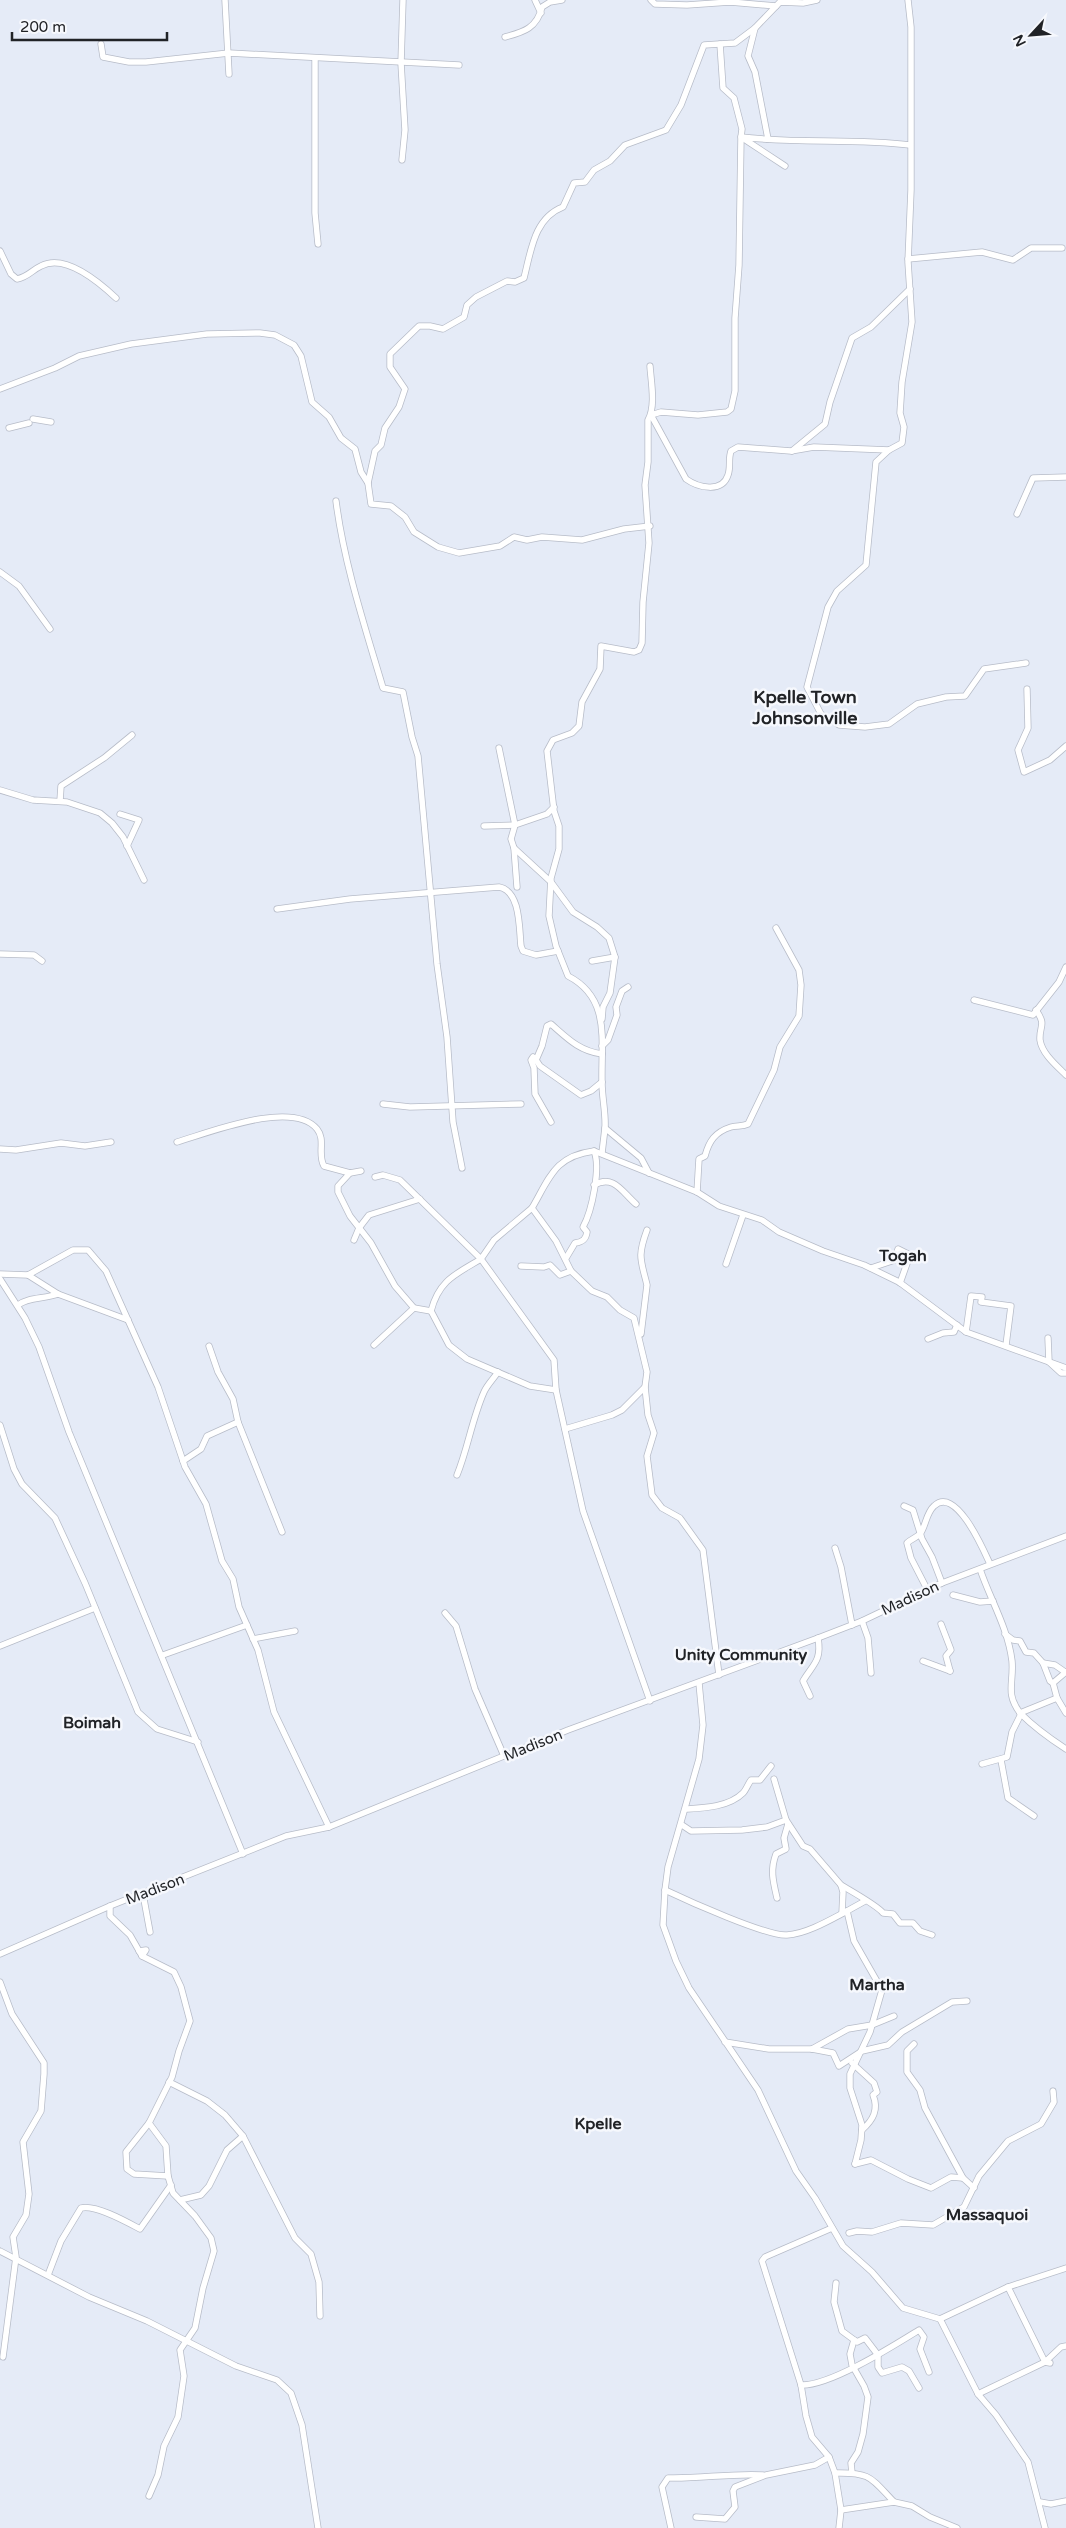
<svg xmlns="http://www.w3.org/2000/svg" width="1066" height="2528" font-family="'Varela Round',sans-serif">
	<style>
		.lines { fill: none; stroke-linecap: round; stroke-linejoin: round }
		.minor-casing { stroke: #b7bcc8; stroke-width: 7 }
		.minor { stroke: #fff; stroke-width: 5.5 }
		.labels { text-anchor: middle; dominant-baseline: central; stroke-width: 5; stroke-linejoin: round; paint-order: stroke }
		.street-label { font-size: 15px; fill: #212327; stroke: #f6f8fd }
		.neighbourhood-label { font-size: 16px; font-weight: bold; fill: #212327; stroke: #f6f8fd }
		.quarter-label { font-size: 18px; font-weight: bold; fill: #212327; stroke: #f6f8fd }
	</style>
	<rect width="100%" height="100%" fill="#e5ebf7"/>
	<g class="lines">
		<g class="minor-casing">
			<g id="minor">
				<polyline points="225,0 229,74"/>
				<polyline points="535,0 541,13"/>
				<polyline points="651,0 655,4 687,5 730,2 776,6"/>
				<path d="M505,37C524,32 537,28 542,7L550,2L562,0"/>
				<polyline points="101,44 103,57 129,62 146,62 229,53 459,65"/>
				<polyline points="720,44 723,88 734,98 742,129 741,137 785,166"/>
				<polyline points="315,58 315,213 318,244"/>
				<polyline points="768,139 755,72 748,56 755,28 780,2 803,3 817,0"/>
				<polyline points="402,160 405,130 401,63 403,0"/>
				<path d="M0,251L11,274L17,279C28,277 32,270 41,266C65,253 100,283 116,298"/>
				<polyline points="908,259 982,252 1013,260 1031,248 1062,248"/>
				<polyline points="0,389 55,368 79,356 131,344 207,334 260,333 275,335 294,345 301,356 312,402 329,417 341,438 355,449 361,472 368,483 371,504 391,506 405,517 414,532 438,547 459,553 500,546 514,537 527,540 542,537 582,540 624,529 650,526"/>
				<path d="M651,415L686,479C697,487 722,494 728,475C731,467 728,459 731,451L738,447L791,451L814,447L889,450L902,443L904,427L900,413L902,382L912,322L908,262L911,190V27L908,0"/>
				<path d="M651,415L661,412L698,415L727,412L731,409L735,391V318L739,265L741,137C797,144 854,138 910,145"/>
				<polyline points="33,419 51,422"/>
				<polyline points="9,428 29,423"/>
				<polyline points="889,450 876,462 866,565 837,591 828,607 807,687 821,714 839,725 865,727 889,724 917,704 946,697 965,696 984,669 1026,663"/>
				<polyline points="792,451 825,424 830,402 852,338 871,327 910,289"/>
				<path d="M368,483L375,451L381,445L385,428L399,407L405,389L390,367V354L419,326H430L443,329L464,317L467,305L476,297L507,281L515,282L524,278C531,251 534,218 563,207L574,183L585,182L594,170L610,161L625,145L666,130L681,105L704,45L735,43L755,28"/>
				<path d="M336,501C344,564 365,627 383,688L403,692L412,737L418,756L437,964L447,1037L453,1122L462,1168"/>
				<polyline points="1017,514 1033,478 1066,477"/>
				<polyline points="0,572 19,586 50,629"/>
				<polyline points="1027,689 1028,728 1018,750 1024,772 1050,760 1066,746"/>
				<polyline points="0,790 33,800 67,802 100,813 112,823 123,837 144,880"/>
				<polyline points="60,801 61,786 104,758 132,735"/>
				<polyline points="554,807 547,814 515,825 511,839 514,848 551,882 573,912 597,927 609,938 615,957 610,993 603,1007 602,1019"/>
				<polyline points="120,814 139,820 127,846"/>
				<polyline points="484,826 515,825 499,748"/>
				<polyline points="514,848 517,887"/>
				<path d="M277,909L350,899L499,887C521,891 519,929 521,946L523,951L536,955L558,951"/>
				<polyline points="0,954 34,955 42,961"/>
				<polyline points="592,961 615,957"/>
				<polyline points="974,1000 1033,1015 1059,982 1066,967"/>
				<path d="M1036,1010C1047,1026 1039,1025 1040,1040C1042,1054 1057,1066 1066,1075"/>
				<polyline points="602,1046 608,1040 617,1015 616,1007 622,991 628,987"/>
				<path d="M602,1054C579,1051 567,1038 551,1024L547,1026L542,1046L536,1060L540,1066L581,1095L591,1091L602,1082"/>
				<polyline points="536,1060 533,1057 531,1060 534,1068 535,1094 551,1122"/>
				<polyline points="383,1104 410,1107 521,1104"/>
				<path d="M605,1128C606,1113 602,1098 602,1082C601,1041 611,998 568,976L556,946L549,916L551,878L559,849V826L554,811L547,751L553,740L572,733L579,726L582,702L600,669L601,646L634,652L639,650L642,643L643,602L649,543L645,485L648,462V420C656,406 651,382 650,366"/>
				<path d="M177,1142C208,1133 292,1099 317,1129C326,1140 317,1154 324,1166L350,1173L361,1171"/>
				<polyline points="0,1149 16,1150 61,1143 85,1146 111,1142"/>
				<polyline points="602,1153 605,1128 641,1158 649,1173"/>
				<polyline points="350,1173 338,1186 338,1192 350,1216 371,1243 395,1286 414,1308 431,1311"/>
				<path d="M375,1177L383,1175L400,1180L481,1259C456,1274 439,1280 431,1311L449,1345L467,1359L530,1386L556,1390"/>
				<path d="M594,1185C614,1174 622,1192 636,1204"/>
				<path d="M697,1192L699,1159L705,1156C709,1141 715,1132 731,1127C737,1125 742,1127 748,1124L774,1070L780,1047L799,1016L801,985L799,970L776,928"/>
				<polyline points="532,1208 494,1240 481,1259 554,1360 556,1390 583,1511 650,1701"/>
				<polyline points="354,1240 359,1228 369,1215 420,1199"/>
				<path d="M566,1258L575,1243C583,1242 586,1239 587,1232L583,1227C592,1211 601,1167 594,1151"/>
				<polyline points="726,1264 743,1215"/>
				<polyline points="521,1266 544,1267 550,1265 560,1275 571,1271"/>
				<polyline points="871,1268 895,1260 898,1249 910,1255 900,1283"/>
				<polyline points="0,1274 28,1275 73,1250 88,1250 106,1271 158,1387 185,1467 206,1504 222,1561 233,1579 239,1607 258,1650 274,1712 329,1827"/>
				<polyline points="28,1275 58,1294 128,1320"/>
				<polyline points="0,1279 25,1318 39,1347 69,1432 243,1854"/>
				<path d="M18,1305C28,1297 45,1299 58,1294"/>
				<polyline points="966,1332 971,1296 982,1297 981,1302 1011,1306 1006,1345"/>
				<path d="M641,1334L647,1285C641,1260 637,1257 647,1230"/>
				<polyline points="1048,1338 1049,1362 1061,1373 1066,1373"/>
				<polyline points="928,1339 943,1333 954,1332 957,1325"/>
				<polyline points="374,1345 414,1308"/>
				<polyline points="209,1346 218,1372 233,1399 238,1422 282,1532"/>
				<polyline points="645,1387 648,1415 654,1433 647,1456 652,1495 662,1508 680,1518 703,1550 719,1675"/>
				<polyline points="0,1425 14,1469 22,1484 55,1518 85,1583 138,1712 157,1729 198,1742"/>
				<path d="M565,1429L612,1415L622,1410L645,1387L647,1372L634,1318L620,1310L607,1297L592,1291L571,1271L556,1241L532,1208C550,1177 555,1156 594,1151L697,1192L719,1206L762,1220L779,1232L823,1251L864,1265L899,1282L966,1332L1066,1368"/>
				<polyline points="183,1461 201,1449 207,1436 238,1422"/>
				<path d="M457,1475C468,1448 472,1419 484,1392C487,1385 494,1378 498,1372"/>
				<polyline points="904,1506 913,1510 922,1539 932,1557 942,1583"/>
				<polyline points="835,1548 841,1567 852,1625"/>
				<path d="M980,1569C990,1599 1008,1628 1012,1661C1014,1683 1005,1693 1020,1713L1057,1698L1066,1713"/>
				<path d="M927,1589L911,1558L907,1543C911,1539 916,1538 920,1534C926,1526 926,1513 934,1506C956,1485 984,1551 990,1564"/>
				<polyline points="953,1595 980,1602 993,1601"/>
				<polyline points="445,1613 456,1626 475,1689 504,1756"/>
				<polyline points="862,1621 868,1638 871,1673"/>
				<polyline points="941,1624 951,1650 946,1656 950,1671"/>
				<polyline points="1005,1634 1013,1640 1020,1641 1026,1652 1034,1653 1043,1663 1055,1665 1065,1672"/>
				<polyline points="253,1639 295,1631"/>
				<polyline points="0,1646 95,1608"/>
				<polyline points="163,1655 247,1625"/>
				<polyline points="923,1661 950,1671"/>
				<polyline points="1043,1663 1050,1681 1053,1683"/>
				<polyline points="699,1683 703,1725 699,1759 668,1867 665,1890 663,1925 676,1961 689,1988 758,2090 796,2171 815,2198 843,2246 872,2272 903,2308 940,2319 978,2394 996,2415 1028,2462 1045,2528"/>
				<path d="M810,1696L803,1681C813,1664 822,1661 818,1638"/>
				<polyline points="1057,1698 1053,1683 1066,1672"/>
				<path d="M1020,1713C1034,1727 1049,1738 1066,1749"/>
				<polyline points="1001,1760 1008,1798 1034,1816"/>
				<polyline points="982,1764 1007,1757 1012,1732 1021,1714"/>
				<path d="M686,1809C704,1808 729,1807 743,1793C746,1790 748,1784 751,1780H760L771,1766"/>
				<polyline points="786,1820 803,1846 810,1849 841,1885 843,1892 842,1913"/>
				<polyline points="682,1825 691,1831 742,1830 767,1827 786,1820 774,1779"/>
				<path d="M841,1885C851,1891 878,1906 883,1913L893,1914L900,1923H913L920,1931L932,1935"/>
				<path d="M665,1890C686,1900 768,1937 787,1935C806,1934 830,1920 847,1911L854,1941L882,1990L870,2032L850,2074V2088L862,2125L861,2140L855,2164"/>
				<polyline points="143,1894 150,1932"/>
				<path d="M777,1898C773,1881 770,1870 776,1854L786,1849L784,1838L788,1824"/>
				<polyline points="110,1906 110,1916 130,1935 142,1956 174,1972 181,1987 190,2021 179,2051 172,2077 149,2123 166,2146 168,2176 173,2193 195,2216 211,2238 214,2251 203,2288 195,2328 180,2350 184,2376 178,2417 164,2446 158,2475 149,2496"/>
				<polyline points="847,1911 865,1901"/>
				<polyline points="139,1951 146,1950 142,1956"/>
				<polyline points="0,1954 110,1906 286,1836 329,1827 568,1730 818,1638 862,1621 942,1583 1066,1536"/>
				<polyline points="0,1982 12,2014 44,2063 44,2074 41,2111 23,2142 29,2194 26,2215 13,2237 16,2257 3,2357"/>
				<polyline points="725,2042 769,2049 812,2049 833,2053 839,2066 862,2051 888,2045 902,2032 952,2002 967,2001"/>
				<polyline points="914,2044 907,2051 907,2072 920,2090 925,2108 963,2178"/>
				<polyline points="812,2049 848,2029 872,2025 894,2016"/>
				<path d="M852,2063L874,2083L877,2092L873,2095C879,2110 873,2120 862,2130"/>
				<polyline points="169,2082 207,2101 225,2115 243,2136"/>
				<polyline points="149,2123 126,2152 127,2169 134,2174 168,2176"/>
				<polyline points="855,2164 871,2160 908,2179 931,2188 951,2177 963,2178 974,2188"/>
				<polyline points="180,2200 201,2195 209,2186 227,2150 243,2136 295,2238 311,2254 319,2282 320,2316"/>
				<polyline points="832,2228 765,2257 762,2261 801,2385 806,2416 812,2437 829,2457 835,2473 841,2510 839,2528"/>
				<polyline points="849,2233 857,2231 872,2232 901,2223 933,2225 964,2207 979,2176 1008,2141 1041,2124 1054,2102 1053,2091"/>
				<polyline points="0,2251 89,2297 147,2321 236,2366 277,2380 291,2393 302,2425 318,2528"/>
				<path d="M48,2275L61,2241L81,2208C95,2204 127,2222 140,2229L171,2185"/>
				<polyline points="836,2283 834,2302 842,2331 857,2342 865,2338 878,2355 878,2367 882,2373 902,2367 909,2371 919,2388"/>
				<polyline points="1008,2287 1045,2362 1050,2363"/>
				<polyline points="940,2319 1008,2287 1066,2268"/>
				<path d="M801,2385C830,2386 893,2346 919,2330L924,2337L920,2349L929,2372"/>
				<polyline points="978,2394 1045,2362 1061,2347 1066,2346"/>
				<path d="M835,2473C871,2472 871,2478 894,2502"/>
				<polyline points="852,2473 851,2463 858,2452 863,2434 868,2397 864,2386 852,2365 850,2354 854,2340"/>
				<polyline points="1040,2502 1051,2504 1066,2501"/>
				<polyline points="841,2510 894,2502 912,2506 930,2517 957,2528"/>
				<polyline points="696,2517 725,2519 735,2507 733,2491 735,2487 766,2475 815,2465 829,2457"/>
				<path d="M671,2528L662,2487L668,2478C700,2479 731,2473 763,2475"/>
			</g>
		</g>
		<use href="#minor" class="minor"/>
	</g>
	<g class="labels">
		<g class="street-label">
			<text transform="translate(910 1598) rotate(-25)">Madison</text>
			<text transform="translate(533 1745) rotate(-22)">Madison</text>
			<text transform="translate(155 1889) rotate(-21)">Madison</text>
		</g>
		<g class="neighbourhood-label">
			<text x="903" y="1256">Togah</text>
			<text x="741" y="1655">Unity Community</text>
			<text x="92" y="1723">Boimah</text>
			<text x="877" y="1985">Martha</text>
			<text x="598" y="2124">Kpelle</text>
			<text x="987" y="2215">Massaquoi</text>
		</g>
		<g class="quarter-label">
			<text x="805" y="697">Kpelle Town<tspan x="805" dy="21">Johnsonville</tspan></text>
		</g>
	</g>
	<g transform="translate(1031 35) rotate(244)" stroke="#f6f8fd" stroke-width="4" paint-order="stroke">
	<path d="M0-4L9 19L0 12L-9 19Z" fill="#212327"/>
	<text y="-8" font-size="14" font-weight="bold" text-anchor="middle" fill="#212327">N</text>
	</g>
	<path d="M12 32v8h155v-8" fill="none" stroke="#212327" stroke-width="2.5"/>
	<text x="20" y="32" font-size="15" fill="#212327" stroke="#f6f8fd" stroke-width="4" paint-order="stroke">200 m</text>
</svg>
